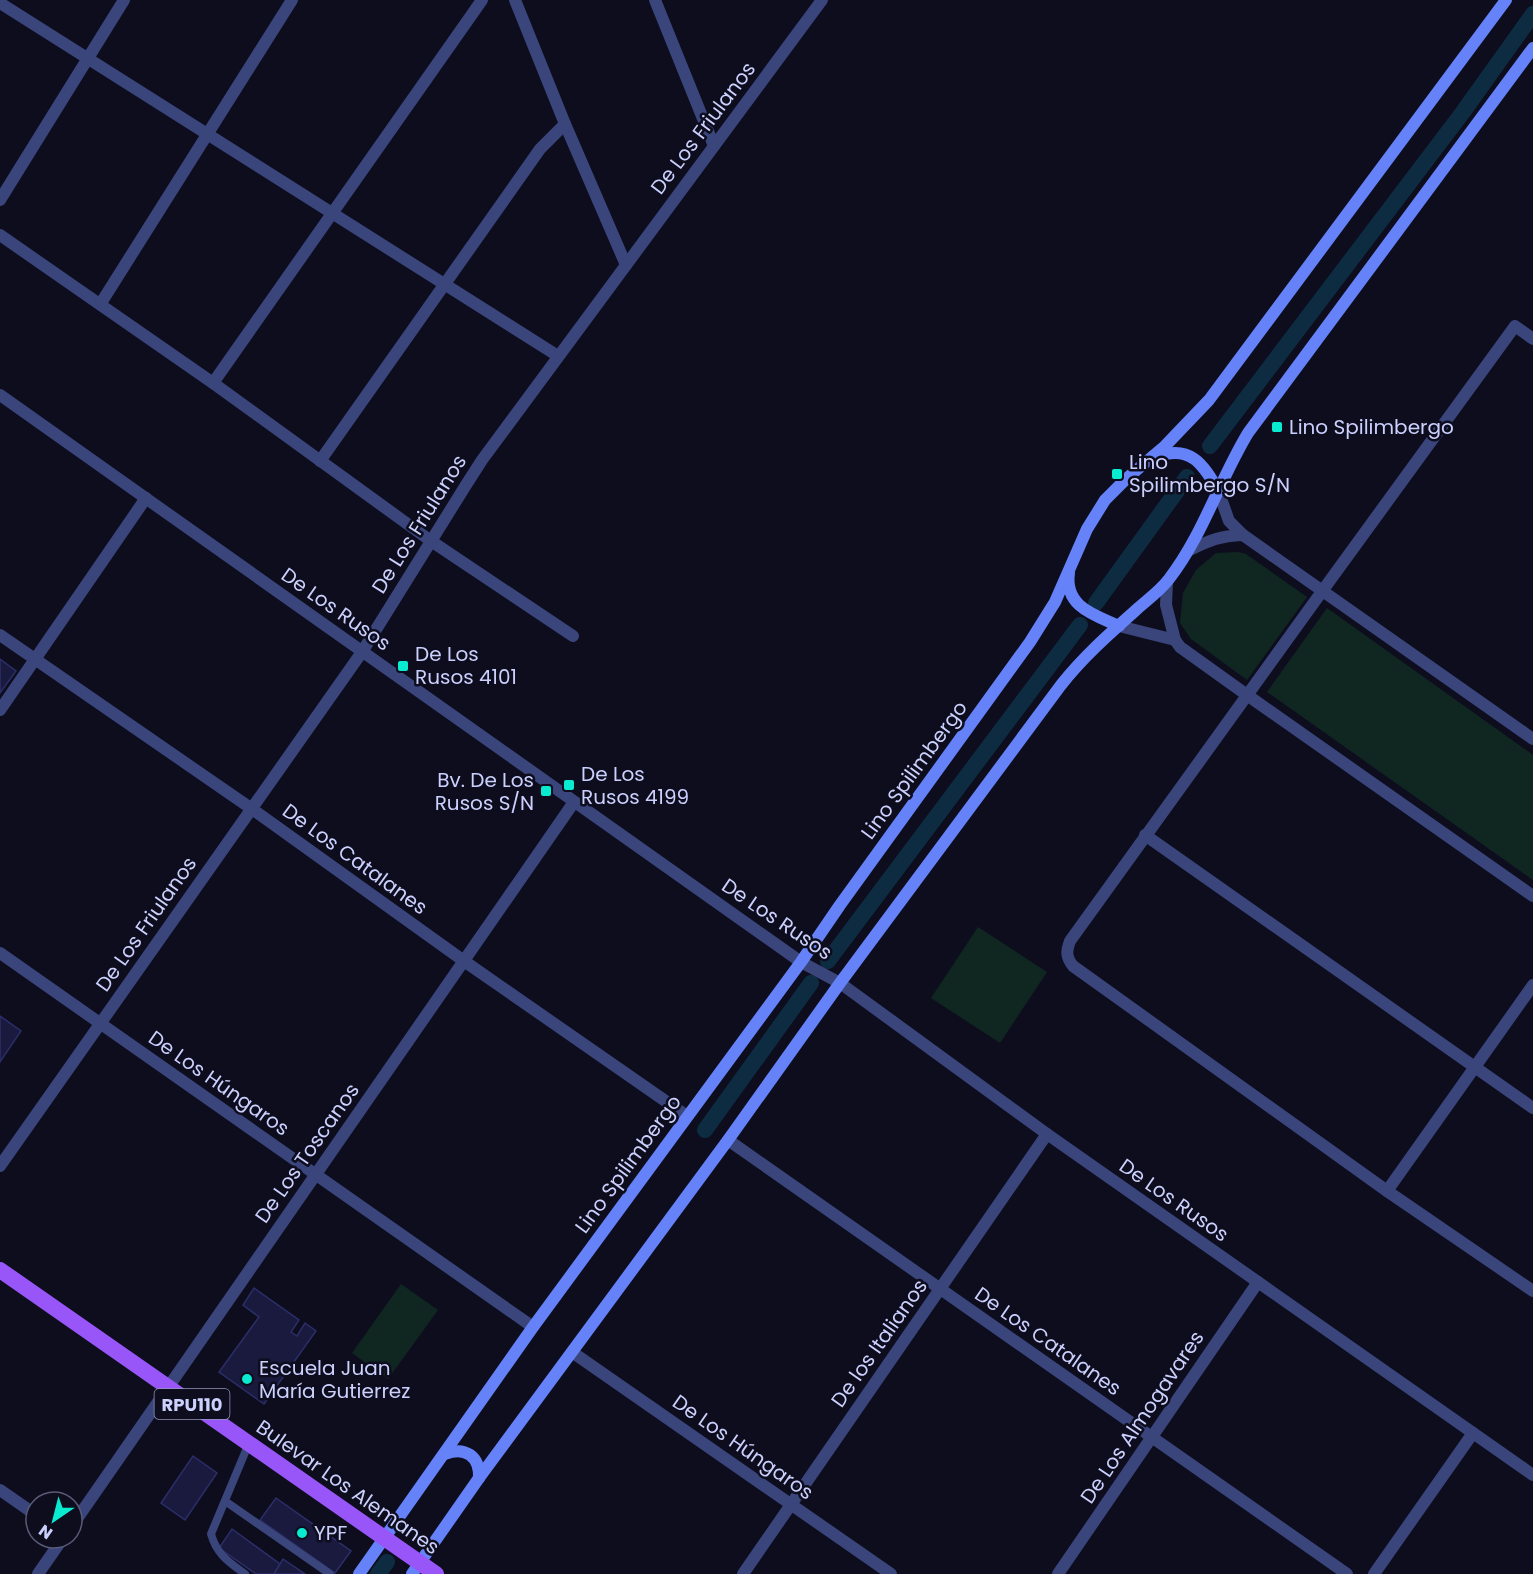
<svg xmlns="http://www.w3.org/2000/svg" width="1533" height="1574" font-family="Poppins,sans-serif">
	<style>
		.green { fill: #102721 }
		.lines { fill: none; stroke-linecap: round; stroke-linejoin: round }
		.canal { stroke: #0d2c41; stroke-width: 16 }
		.building { fill: #191a3e; stroke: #2c2e69; stroke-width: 1.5 }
		.service { stroke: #39457b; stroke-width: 8 }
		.minor { stroke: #39457b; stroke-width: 12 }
		.secondary { stroke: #6682f9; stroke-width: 12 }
		.primary { stroke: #9856f9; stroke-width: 16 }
		.poi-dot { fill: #09ebd0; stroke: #0d0d1e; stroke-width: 2 }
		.labels { text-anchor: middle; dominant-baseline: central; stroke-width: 5; stroke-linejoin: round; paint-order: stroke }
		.shield { fill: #0d0d1e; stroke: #9296ba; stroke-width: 1.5 }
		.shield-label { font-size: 18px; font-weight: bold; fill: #cbd0fd }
		.street-label { font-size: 20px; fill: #cbd0fd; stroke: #0d0d1e }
		.poi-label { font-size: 20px; fill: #cbd0fd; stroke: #0d0d1e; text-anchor: start }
	</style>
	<rect width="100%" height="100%" fill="#0d0d1e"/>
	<g class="green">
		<polygon points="1238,552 1246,554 1307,597 1247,680 1191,639 1180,623 1183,593 1196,570 1216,553"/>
		<polygon points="1327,608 1533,755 1533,880 1267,692"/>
		<polygon points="978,927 1047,972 1000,1043 931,998"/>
		<polygon points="401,1284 438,1310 388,1379 352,1353"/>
	</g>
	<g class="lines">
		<g class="canal">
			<polyline points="1210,446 1463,112 1533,14"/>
			<polyline points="1096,603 1187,477"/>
			<polyline points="828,961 1080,625"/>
			<polyline points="705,1130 811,983"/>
			<polyline points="378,1574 387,1562"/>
		</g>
	</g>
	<g class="building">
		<polygon points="0,659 16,671 0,693"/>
		<polygon points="0,1016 21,1031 0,1062"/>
		<polygon points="254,1288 299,1320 291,1332 297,1336 305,1323 316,1331 264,1404 219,1372 259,1317 243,1305"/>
		<polygon points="193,1456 217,1473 185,1520 161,1503"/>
		<polygon points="276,1498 351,1551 335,1573 260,1520"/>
		<polygon points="232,1529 280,1564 274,1574 256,1574 219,1548"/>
		<polygon points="283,1559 305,1574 274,1574"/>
	</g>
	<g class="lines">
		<g class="service">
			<polyline points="225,1501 330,1574"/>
			<path d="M245,1574C229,1562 217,1555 211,1534L249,1443"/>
		</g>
		<g class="minor">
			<polyline points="515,0 565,124 626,265"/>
			<polyline points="655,0 714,146"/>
			<polyline points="0,3 558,356"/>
			<polyline points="0,200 124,0"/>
			<polyline points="0,235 213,383 431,541 573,636"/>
			<polyline points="101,303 292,0"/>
			<path d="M1533,339L1515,326L1323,590L1070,941C1066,952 1066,957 1073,966L1387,1191L1533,1291"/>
			<polyline points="213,383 482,0"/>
			<polyline points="0,395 801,962 840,983 1047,1134 1533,1475"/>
			<polyline points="320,461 540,149 565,124"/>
			<polyline points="1243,535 1533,739"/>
			<path d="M1190,550C1210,540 1220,536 1243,535L1229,521L1218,490"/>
			<polyline points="1119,626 1175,640 1166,605 1167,582"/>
			<polyline points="0,635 252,809 464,961 687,1116"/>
			<polyline points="1175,640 1180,647 1247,695 1533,896"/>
			<polyline points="0,710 146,498"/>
			<polyline points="1145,835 1533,1108"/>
			<polyline points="0,953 533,1327"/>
			<polyline points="728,1140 1347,1574"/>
			<polyline points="0,1166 362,652 466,485 482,460 822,0"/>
			<polyline points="1387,1191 1533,985"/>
			<polyline points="572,1352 891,1574"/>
			<polyline points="0,1490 36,1515"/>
			<polyline points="72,1526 574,802"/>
			<polyline points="38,1574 63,1538"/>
			<polyline points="743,1574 1047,1134"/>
			<polyline points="1058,1574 1258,1282"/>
			<polyline points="1374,1574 1473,1433"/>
		</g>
		<g class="secondary">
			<path d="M1156,457C1190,444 1203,464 1218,490"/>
			<path d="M1069,573C1064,607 1095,615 1119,626"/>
			<path d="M445,1454C465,1446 480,1456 479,1478"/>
			<polyline points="359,1574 533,1327 801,962 840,905 1030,642 1055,602 1087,529 1105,500 1126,479 1165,446 1209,400 1506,0"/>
			<path d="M412,1574L479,1478L728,1140L840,983L1061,685C1083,657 1109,634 1136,610C1147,600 1160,591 1169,579C1203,535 1219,481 1248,433L1533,48"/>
		</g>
		<polyline class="primary" points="0,1270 436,1574"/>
	</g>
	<g class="poi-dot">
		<rect x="1271" y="421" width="12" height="12" rx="3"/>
		<rect x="1111" y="468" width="12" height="12" rx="3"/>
		<rect x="397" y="660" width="12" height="12" rx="3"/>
		<rect x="563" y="779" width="12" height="12" rx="3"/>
		<rect x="540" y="785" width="12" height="12" rx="3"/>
		<circle cx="247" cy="1379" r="6"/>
		<circle cx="302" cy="1533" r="6"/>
	</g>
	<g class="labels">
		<rect class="shield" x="154.5" y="1389" width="75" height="30" rx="4.5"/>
		<g class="shield-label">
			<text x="192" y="1404">RPU110</text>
		</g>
		<g class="street-label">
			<text transform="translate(703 128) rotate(-53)">De Los Friulanos</text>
			<text transform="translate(419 524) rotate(-58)">De Los Friulanos</text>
			<text transform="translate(336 609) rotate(35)">De Los Rusos</text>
			<text transform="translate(914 770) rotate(-54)">Lino Spilimbergo</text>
			<text transform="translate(355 859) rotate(36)">De Los Catalanes</text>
			<text transform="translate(777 919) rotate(34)">De Los Rusos</text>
			<text transform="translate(146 924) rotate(-55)">De Los Friulanos</text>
			<text transform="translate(219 1083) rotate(35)">De Los Húngaros</text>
			<text transform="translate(307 1153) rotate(-55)">De Los Toscanos</text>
			<text transform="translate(628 1164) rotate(-54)">Lino Spilimbergo</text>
			<text transform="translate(1174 1200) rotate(35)">De Los Rusos</text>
			<text transform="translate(1048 1341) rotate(35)">De Los Catalanes</text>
			<text transform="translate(879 1343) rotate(-55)">De los Italianos</text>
			<text transform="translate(1142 1417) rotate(-56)">De Los Almogavares</text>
			<text transform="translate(743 1447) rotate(35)">De Los Húngaros</text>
			<text transform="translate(348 1487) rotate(35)">Bulevar Los Alemanes</text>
		</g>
		<g class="poi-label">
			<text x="1289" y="427">Lino Spilimbergo</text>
			<text x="1129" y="462">Lino<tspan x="1129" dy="23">Spilimbergo S/N</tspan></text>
			<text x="415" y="654">De Los<tspan x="415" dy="23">Rusos 4101</tspan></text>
			<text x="581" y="774">De Los<tspan x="581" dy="23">Rusos 4199</tspan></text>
			<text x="534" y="780" text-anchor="end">Bv. De Los<tspan x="534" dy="23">Rusos S/N</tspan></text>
			<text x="259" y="1368">Escuela Juan<tspan x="259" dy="23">María Gutierrez</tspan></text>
			<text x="314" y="1533">YPF</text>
		</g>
	</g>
	<g transform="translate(54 1520) rotate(215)"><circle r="28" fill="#0d0d1e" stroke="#595b77" stroke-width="1.5"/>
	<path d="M0-4.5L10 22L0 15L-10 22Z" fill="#09ebd0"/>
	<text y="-9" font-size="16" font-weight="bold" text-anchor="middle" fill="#cbd0fd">N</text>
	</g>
</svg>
